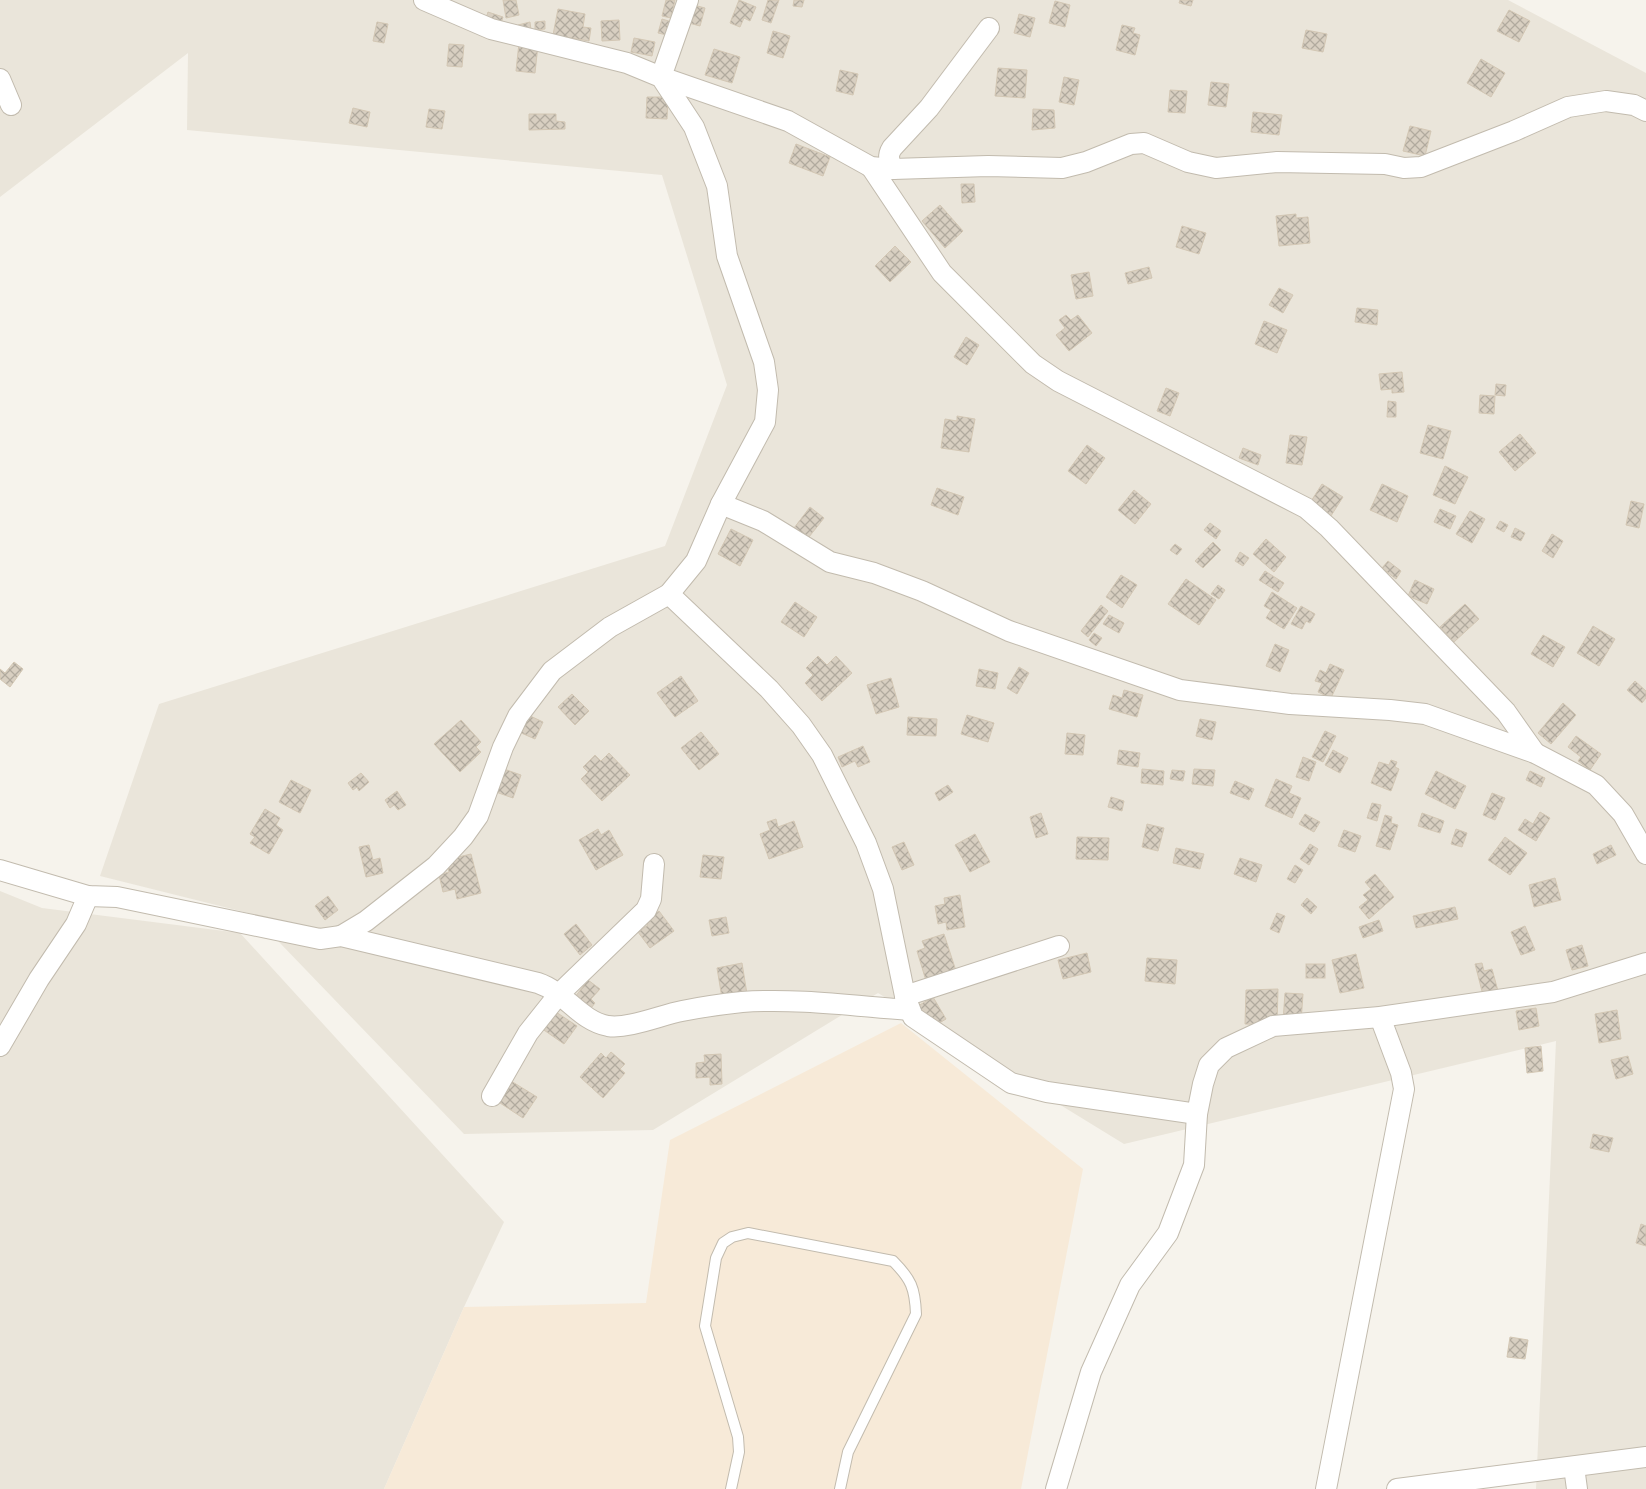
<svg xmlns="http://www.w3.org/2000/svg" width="1646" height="1489" font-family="Figtree,sans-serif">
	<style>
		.residential { fill: #eae5da }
		.commercial { fill: #f7ead8 }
		.building { fill: url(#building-cross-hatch); stroke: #d3c7b4 }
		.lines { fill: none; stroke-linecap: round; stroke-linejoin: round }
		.service-casing { stroke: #c2bbae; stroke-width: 12 }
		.minor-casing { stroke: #c2bbae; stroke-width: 22 }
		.service { stroke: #fff; stroke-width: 10 }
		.minor { stroke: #fff; stroke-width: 20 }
	</style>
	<defs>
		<pattern id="building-cross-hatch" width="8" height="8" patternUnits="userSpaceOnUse" patternTransform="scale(1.25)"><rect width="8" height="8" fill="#d8cfc1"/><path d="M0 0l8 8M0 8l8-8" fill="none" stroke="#b1aa9e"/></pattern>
	</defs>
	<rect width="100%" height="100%" fill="#f6f3ec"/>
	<g class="residential">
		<polygon points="0,0 1508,0 1646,73 1646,1489 1536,1489 1556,1041 1124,1144 878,993 653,1130 464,1134 252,914 100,876 159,704 665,546 727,385 662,175 187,130 188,53 0,197"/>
		<polygon points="0,891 42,908 240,933 504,1222 464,1307 384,1489 0,1489"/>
	</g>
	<polygon class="commercial" points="901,1023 1083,1169 1021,1489 384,1489 464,1307 646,1303 670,1140"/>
	<g class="building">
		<polygon points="503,0 516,0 519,15 506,18"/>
		<polygon points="666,0 675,0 671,18 662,16"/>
		<polygon points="739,0 756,7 750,21 744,18 740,27 730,23"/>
		<polygon points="768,0 779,0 771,23 762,20"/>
		<polygon points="794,0 804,0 802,7 793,6"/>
		<polygon points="1180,0 1193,0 1191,6 1179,3"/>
		<polygon points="1055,1 1070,5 1065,27 1049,23"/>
		<polygon points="690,4 705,8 700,26 685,22"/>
		<polygon points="558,9 585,14 583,27 591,28 589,41 553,35"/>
		<polygon points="1509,10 1530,21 1519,42 1497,31"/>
		<polygon points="488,12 503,17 500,26 485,21"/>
		<polygon points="1019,14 1035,18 1030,37 1014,33"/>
		<polygon points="662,19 672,22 667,35 658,33"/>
		<polygon points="619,20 620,40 602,41 601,21"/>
		<polygon points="545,21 545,29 535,30 535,22"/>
		<polygon points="377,22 388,24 384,43 373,41"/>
		<polygon points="530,22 531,30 520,32 518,25"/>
		<polygon points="1122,25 1135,28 1133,33 1140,35 1135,55 1116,50"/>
		<polygon points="1306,30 1327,34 1323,52 1302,48"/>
		<polygon points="773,31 790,36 783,58 767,53"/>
		<polygon points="634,38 655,42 652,56 631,52"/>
		<polygon points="519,43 538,45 535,73 516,71"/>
		<polygon points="449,44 464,45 462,67 447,66"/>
		<polygon points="714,49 740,57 732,83 705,75"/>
		<polygon points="1481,59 1505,73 1491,97 1467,83"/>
		<polygon points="998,68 1027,70 1025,98 995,96"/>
		<polygon points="840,70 858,74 853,95 836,91"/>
		<polygon points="1064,77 1079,80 1074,105 1059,102"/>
		<polygon points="1211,82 1229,84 1226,107 1208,105"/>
		<polygon points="1170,90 1187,91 1185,113 1168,112"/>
		<polygon points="647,97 668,97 667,119 646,118"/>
		<polygon points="353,108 370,112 367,127 349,123"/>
		<polygon points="429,109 445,111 442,129 426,127"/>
		<polygon points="1033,109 1054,110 1055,128 1032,130"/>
		<polygon points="1253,112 1282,115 1279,135 1251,132"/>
		<polygon points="529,114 556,114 556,121 565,122 565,129 529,130"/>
		<polygon points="1410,126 1431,131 1425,156 1403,151"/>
		<polygon points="796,144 830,157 823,176 789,163"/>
		<polygon points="961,184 974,184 975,202 962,203"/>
		<polygon points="940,205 963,231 945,248 922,221"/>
		<polygon points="1296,214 1296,218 1308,217 1310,243 1279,246 1276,216"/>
		<polygon points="1182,226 1206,233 1199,254 1176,247"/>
		<polygon points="895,246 911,262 890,282 875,266"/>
		<polygon points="1149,267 1152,278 1128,284 1125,273"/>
		<polygon points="1089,272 1093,296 1076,299 1071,275"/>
		<polygon points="1279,288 1293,295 1283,313 1269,305"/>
		<polygon points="1357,308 1378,310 1377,325 1355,322"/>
		<polygon points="1066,315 1071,320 1078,315 1092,333 1069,351 1056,335 1065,328 1059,320"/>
		<polygon points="1264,321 1287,330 1277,353 1255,344"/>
		<polygon points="966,337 979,345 967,365 954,357"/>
		<polygon points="1402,372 1404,392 1392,393 1392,389 1381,390 1379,374"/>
		<polygon points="1496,384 1506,385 1505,396 1495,395"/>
		<polygon points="1166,388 1179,393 1170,416 1157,411"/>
		<polygon points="1480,395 1495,396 1494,414 1479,413"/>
		<polygon points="1388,401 1396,402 1396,417 1387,417"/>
		<polygon points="957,416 975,419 969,452 941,448 945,419 957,421"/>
		<polygon points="1428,425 1451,431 1443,459 1420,453"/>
		<polygon points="1520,434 1536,453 1515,471 1499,452"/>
		<polygon points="1290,435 1307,437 1302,465 1286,463"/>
		<polygon points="1087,445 1105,458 1086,484 1068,471"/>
		<polygon points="1243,448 1261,455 1258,465 1239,458"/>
		<polygon points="1445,466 1468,477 1455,504 1433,495"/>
		<polygon points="1322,484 1343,497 1329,519 1308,506"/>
		<polygon points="1382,484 1408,496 1397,522 1370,510"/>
		<polygon points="937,488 964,497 958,515 931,505"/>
		<polygon points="1134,490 1151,504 1135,524 1118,510"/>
		<polygon points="1631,501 1644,504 1639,528 1626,525"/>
		<polygon points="810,507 824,518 805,542 791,532"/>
		<polygon points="1440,509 1456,516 1450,529 1434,522"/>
		<polygon points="1470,511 1485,519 1472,543 1456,534"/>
		<polygon points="1500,521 1508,525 1504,532 1496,528"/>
		<polygon points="1210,523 1221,531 1216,539 1204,530"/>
		<polygon points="1515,528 1525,533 1521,541 1511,537"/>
		<polygon points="731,529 753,540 740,566 718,554"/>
		<polygon points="1552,534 1563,541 1553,558 1542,551"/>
		<polygon points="1266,539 1286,557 1274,572 1253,554"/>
		<polygon points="1213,542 1221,550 1203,568 1195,561"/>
		<polygon points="1175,544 1182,549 1177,555 1170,550"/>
		<polygon points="1240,552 1249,558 1243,566 1235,561"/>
		<polygon points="1388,561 1401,571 1396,579 1382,568"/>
		<polygon points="1265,571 1284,583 1278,592 1259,580"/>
		<polygon points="1121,575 1137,585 1122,608 1106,597"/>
		<polygon points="1186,579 1216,600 1199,625 1168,604"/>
		<polygon points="1415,580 1434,589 1427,604 1408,596"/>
		<polygon points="1218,585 1225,590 1219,599 1211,594"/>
		<polygon points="1272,592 1297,608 1284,629 1266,618 1271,610 1264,606"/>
		<polygon points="795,602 817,617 804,637 781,622"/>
		<polygon points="1465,604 1479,619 1454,642 1440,627"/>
		<polygon points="1101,605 1108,611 1088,637 1081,631"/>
		<polygon points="1301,606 1315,614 1310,623 1306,621 1302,629 1291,624"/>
		<polygon points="1109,615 1124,623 1119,633 1103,624"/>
		<polygon points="1593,626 1615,639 1599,666 1577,653"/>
		<polygon points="1094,633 1102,638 1096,646 1089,640"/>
		<polygon points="1543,635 1565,647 1553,667 1531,654"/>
		<polygon points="1275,644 1289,650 1280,672 1266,666"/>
		<polygon points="818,656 827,665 836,656 852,673 822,701 805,683 813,675 806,668"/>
		<polygon points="14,662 23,669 10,687 0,679 0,669 5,673"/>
		<polygon points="1330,664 1344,670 1331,698 1318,692 1322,683 1315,681 1320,670 1326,673"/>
		<polygon points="1019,667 1029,673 1017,694 1007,688"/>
		<polygon points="979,669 998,673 995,689 976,686"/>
		<polygon points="681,676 698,701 675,717 657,693"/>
		<polygon points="891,678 899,707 876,714 867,685"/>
		<polygon points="1635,681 1646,691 1646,698 1642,703 1627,690"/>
		<polygon points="1124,690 1143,695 1137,717 1109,709 1113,695 1122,698"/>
		<polygon points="572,694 589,711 575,725 558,707"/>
		<polygon points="1563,703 1576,715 1551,744 1538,733"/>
		<polygon points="526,714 543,722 535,739 519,732"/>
		<polygon points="967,715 994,723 988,742 961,734"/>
		<polygon points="908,717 937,719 936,736 907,735"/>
		<polygon points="1200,719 1216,722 1212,740 1196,736"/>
		<polygon points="461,720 481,742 476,747 481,752 460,772 434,744"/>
		<polygon points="1325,731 1336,736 1323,762 1312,757"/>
		<polygon points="701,732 719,754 699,770 681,748"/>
		<polygon points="1067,733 1085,735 1083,755 1065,754"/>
		<polygon points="1576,736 1601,754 1590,770 1578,761 1581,757 1568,747"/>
		<polygon points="863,746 870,762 858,767 855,761 842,767 838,757"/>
		<polygon points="1119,750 1140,753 1138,767 1117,764"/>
		<polygon points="1333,750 1348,758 1340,773 1325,765"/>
		<polygon points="609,753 630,775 602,801 581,779 588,772 583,767 595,755 601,761"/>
		<polygon points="1303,757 1316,762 1309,781 1296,777"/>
		<polygon points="1391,760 1397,762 1395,767 1399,769 1391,791 1371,783 1379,762 1389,765"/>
		<polygon points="501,768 521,775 513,798 493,791"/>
		<polygon points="1142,769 1164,771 1163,785 1141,783"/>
		<polygon points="1194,769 1215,770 1213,786 1192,784"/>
		<polygon points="1172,770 1185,771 1183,781 1170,779"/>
		<polygon points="1436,771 1466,786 1455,809 1425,794"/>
		<polygon points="1530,771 1545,778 1541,787 1526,780"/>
		<polygon points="361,773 369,782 359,791 357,787 353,790 348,783"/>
		<polygon points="1276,779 1292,786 1289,793 1301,798 1292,818 1265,806"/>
		<polygon points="291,780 311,790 300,813 279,802"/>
		<polygon points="1235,781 1254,789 1249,800 1230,793"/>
		<polygon points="948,785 953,792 939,801 935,793"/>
		<polygon points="397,791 406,805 398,810 394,805 390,808 385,800"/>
		<polygon points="1492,793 1505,798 1495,820 1483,815"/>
		<polygon points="1111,797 1124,801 1122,811 1108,807"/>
		<polygon points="1372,803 1381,805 1377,821 1367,818"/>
		<polygon points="265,809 280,818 276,825 283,830 269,854 250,843 255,837 250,834"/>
		<polygon points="1540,812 1550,818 1536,841 1518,830 1525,819 1533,824"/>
		<polygon points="1041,813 1048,834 1036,838 1030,817"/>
		<polygon points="1422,813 1444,821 1440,833 1418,826"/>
		<polygon points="1305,814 1320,822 1314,832 1299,824"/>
		<polygon points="1385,815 1392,817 1391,823 1398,825 1390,850 1376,846"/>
		<polygon points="776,819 778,827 794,821 803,847 769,859 760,834 770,830 767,822"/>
		<polygon points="1147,824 1164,828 1158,851 1142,847"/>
		<polygon points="598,829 601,835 609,830 623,855 596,870 579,840"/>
		<polygon points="1456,829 1467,833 1462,847 1451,844"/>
		<polygon points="1344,830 1361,836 1355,852 1338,846"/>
		<polygon points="975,834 990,862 970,872 955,845"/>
		<polygon points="1077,837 1109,838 1108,860 1076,859"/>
		<polygon points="1505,837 1527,853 1510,875 1488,860"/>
		<polygon points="904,842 914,865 902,870 892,847"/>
		<polygon points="1310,844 1318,849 1309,865 1300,859"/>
		<polygon points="369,845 373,860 380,858 383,873 366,877 359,847"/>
		<polygon points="1611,845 1616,855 1597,864 1593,854"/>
		<polygon points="1176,848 1204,854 1200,869 1173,863"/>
		<polygon points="471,854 481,893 457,899 455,889 443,892 439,875 449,872 446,860"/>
		<polygon points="703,855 724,857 721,879 700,877"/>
		<polygon points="1240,858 1262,865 1256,882 1234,874"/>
		<polygon points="1295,865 1303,870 1295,883 1287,879"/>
		<polygon points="1375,874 1394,897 1369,919 1359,907 1368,900 1363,895 1371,889 1365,882"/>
		<polygon points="1555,878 1561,900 1534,907 1529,885"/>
		<polygon points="960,895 965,927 947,930 946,922 938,924 935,906 945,904 944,898"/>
		<polygon points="328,896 338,910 325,920 315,906"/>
		<polygon points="1307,898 1317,907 1311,914 1301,905"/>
		<polygon points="1455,907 1458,919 1416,928 1413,916"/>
		<polygon points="659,911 674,931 650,948 638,932 648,925 645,921"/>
		<polygon points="1277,913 1285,916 1279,933 1270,929"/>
		<polygon points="726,917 729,933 712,936 709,920"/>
		<polygon points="1379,920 1383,931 1363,938 1359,927"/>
		<polygon points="576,924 592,945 580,955 564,934"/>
		<polygon points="1525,926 1535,950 1521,955 1511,932"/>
		<polygon points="944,934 957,974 927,984 917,951 925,948 922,941"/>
		<polygon points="1582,945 1588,966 1572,970 1566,950"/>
		<polygon points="1087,953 1091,972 1063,979 1058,960"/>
		<polygon points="1356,954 1364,988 1340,993 1332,960"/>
		<polygon points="1147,958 1177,960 1175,984 1145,981"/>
		<polygon points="742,963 747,994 722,998 717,968"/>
		<polygon points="1482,963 1484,971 1492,969 1498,991 1483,995 1475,964"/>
		<rect x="1306" y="964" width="19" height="14"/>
		<polygon points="588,980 600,989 591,999 595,1003 587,1013 572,1001"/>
		<polygon points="1278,989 1277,1025 1245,1024 1246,990"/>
		<polygon points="1285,993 1303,994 1301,1022 1283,1021"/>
		<polygon points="933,997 946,1019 931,1028 918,1006"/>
		<polygon points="1536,1008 1539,1026 1519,1030 1516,1011"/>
		<polygon points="553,1010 577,1026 564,1044 541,1028"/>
		<polygon points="1617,1010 1621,1039 1599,1043 1595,1014"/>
		<polygon points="1541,1046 1543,1071 1527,1073 1525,1048"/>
		<polygon points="611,1052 625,1064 620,1069 625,1073 603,1098 580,1077 601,1053 606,1058"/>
		<polygon points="721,1054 722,1084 710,1085 710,1077 696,1078 696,1063 705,1062 704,1055"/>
		<polygon points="1628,1056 1633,1074 1616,1079 1611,1060"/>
		<polygon points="511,1081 537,1097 523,1118 497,1101"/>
		<polygon points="1593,1134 1613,1138 1609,1152 1590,1148"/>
		<polygon points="1641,1224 1646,1226 1646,1246 1636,1243"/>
		<polygon points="1510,1337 1528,1340 1525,1359 1507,1357"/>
	</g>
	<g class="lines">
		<g class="service-casing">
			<path id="service" d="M731,1489L739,1452L738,1437L705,1326L716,1258L723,1243L732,1237L748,1233L893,1261C911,1279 915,1288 916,1314L848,1452L840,1489"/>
		</g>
		<g class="minor-casing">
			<g id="minor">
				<polyline points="688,0 661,77 788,121 871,167 893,169 988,166 1062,168 1086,162 1131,144 1144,143 1188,162 1216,168 1277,162 1385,164 1404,168 1421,167 1514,131 1568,107 1606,101 1634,105 1646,111"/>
				<polyline points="0,79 11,105"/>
				<polyline points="871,167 942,273 1033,364 1058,381 1306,508 1329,528 1506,712 1535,753"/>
				<path d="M893,169C889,161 887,156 892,148L929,108L989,28"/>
				<polyline points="721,504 763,521 830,562 874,573 922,591 1009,631 1180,690 1290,704 1390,710 1425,714 1535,753 1596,785 1623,814 1646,854"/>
				<polyline points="669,594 769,689 801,725 822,755 866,843 883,889 905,996 913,1017 1011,1083 1047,1092 1197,1114"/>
				<path d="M0,870L88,896L117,897L320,939L341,936L538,983C565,992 580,1021 608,1026C629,1029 661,1015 682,1011C702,1007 723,1004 742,1002C797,998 854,1006 909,1010"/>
				<polyline points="341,936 366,921 436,866 463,837 478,816 503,747 518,716 552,671 610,627 669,594 696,561 721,504 765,422 768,390 764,362 727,256 717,186 694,127 661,77 627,63 491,29 424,0"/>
				<polyline points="905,996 1059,946"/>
				<polyline points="0,1046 39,979 76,924 88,896"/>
				<polyline points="492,1096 528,1033 559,994 646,910 651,899 654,864"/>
				<polyline points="1574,1467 1577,1489"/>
				<polyline points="1056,1489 1091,1372 1130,1285 1168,1233 1194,1165 1197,1114 1203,1084 1209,1065 1226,1048 1273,1026 1380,1017 1553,992 1646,963"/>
				<polyline points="1326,1489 1404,1089 1401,1073 1380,1017"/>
				<polyline points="1397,1489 1646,1457"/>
			</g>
		</g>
		<use href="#service" class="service"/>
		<use href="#minor" class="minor"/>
	</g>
</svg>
